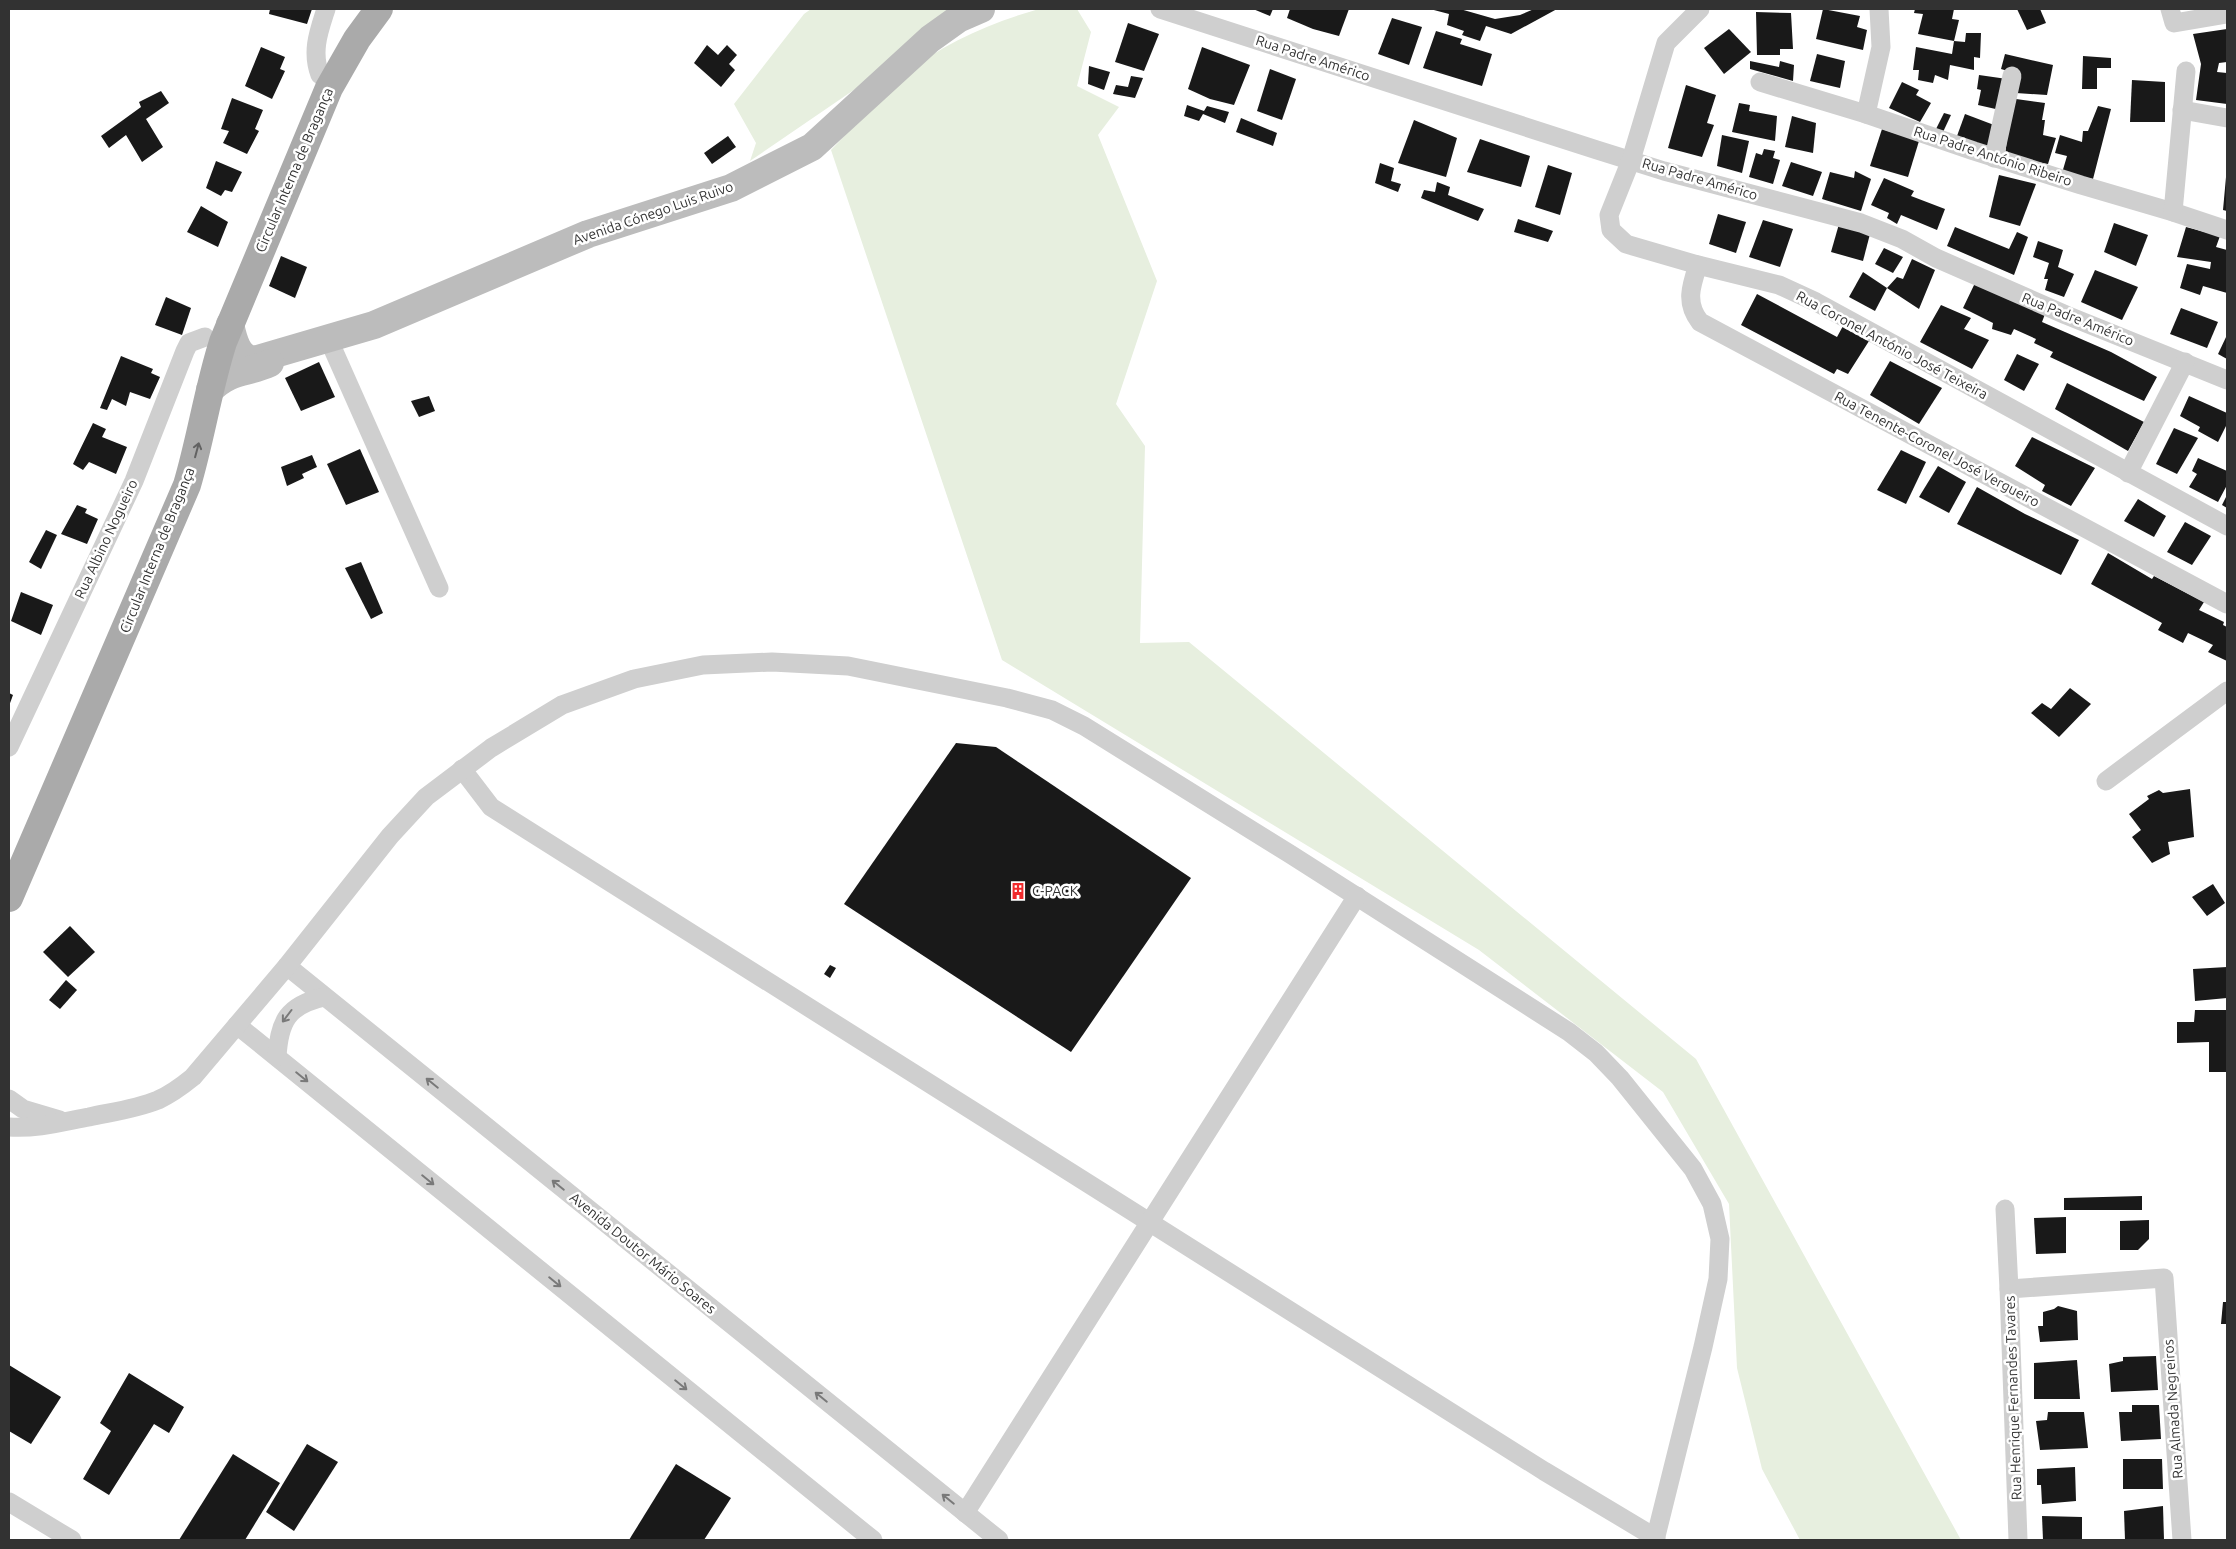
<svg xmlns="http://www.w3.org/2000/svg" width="2236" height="1549" font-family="Ubuntu,sans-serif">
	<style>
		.green { fill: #e7efdf }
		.building { fill: #191919 }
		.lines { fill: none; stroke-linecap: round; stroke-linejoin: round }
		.street { stroke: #cfcfcf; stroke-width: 19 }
		.secondary { stroke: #bcbcbc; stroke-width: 28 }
		.primary { stroke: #aaa; stroke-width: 28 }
		.oneway { stroke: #626262 }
		.oneway2 { stroke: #797979 }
		.labels { text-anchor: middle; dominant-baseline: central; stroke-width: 5; stroke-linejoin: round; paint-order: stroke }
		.street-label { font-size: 14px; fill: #323232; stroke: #fff }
		.poi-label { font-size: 14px; fill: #323232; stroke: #fff; text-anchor: start }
	</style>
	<rect width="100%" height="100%" fill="#fff"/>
	<g class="green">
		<polygon points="811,9 962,9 864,83 750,161 756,143 734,104 804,14"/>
		<path d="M1039,9H1077L1091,32L1077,86L1119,107L1098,135L1157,281L1116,404L1145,446L1140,643L1189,642L1696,1059L1961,1540H1800L1762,1469L1737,1368L1729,1204L1663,1092L1479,950L1002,660L831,150C855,126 877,98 903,76C943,43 990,23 1039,9Z"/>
	</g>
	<g class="building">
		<polygon points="270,9 312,9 307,24 269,14"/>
		<polygon points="1253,9 1273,9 1270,16"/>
		<polygon points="1290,9 1349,9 1339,36 1313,29 1287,18"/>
		<polygon points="1430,9 1460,9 1495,19 1520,15 1534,9 1557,9 1511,34 1486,26 1480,41 1462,35 1464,31 1447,25 1449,14"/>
		<polygon points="1823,9 1860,16 1857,27 1867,30 1863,50 1816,39"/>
		<polygon points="1915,9 1954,9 1952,19 1959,20 1954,41 1918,34 1923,14 1914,13"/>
		<polygon points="2017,9 2040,9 2046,23 2027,30"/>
		<polygon points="1756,12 1791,13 1793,49 1780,49 1780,55 1757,55"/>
		<polygon points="1392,18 1422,27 1409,65 1378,54"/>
		<polygon points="1128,23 1159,34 1144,71 1115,62"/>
		<polygon points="1729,29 1751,52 1724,74 1704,48"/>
		<polygon points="2227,29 2227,62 2219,63 2217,72 2227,73 2227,104 2196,100 2201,64 2193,34"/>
		<polygon points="1436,31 1462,39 1460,44 1492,54 1482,86 1423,68"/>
		<polygon points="1966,33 1981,33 1980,58 1974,57 1974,70 1950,65 1948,80 1935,75 1933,83 1918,80 1919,70 1913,70 1916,47 1952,54 1954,41 1965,42"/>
		<polygon points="707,45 718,55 727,45 737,55 729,64 735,70 721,87 694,63"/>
		<polygon points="261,47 285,57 280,69 285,71 272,99 245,86"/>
		<polygon points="1202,47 1250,65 1234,105 1210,99 1188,89"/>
		<polygon points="1817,54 1845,61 1840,88 1810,81"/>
		<polygon points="2005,54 2053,65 2047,95 2016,93 2021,75 2001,69"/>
		<polygon points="2083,56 2111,58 2111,68 2097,68 2097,89 2082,89"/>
		<polygon points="1750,61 1779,67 1780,61 1794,65 1793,81 1750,69"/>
		<polygon points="1089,66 1110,72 1104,90 1088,84"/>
		<polygon points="1270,69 1296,79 1282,120 1257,111"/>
		<polygon points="1979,75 2007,79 2000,110 1978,105 1981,90 1977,89"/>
		<polygon points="1131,76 1143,78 1135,98 1113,94 1116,85 1128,87"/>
		<polygon points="2132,80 2165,82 2165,122 2130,122"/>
		<polygon points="1902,82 1919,90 1916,95 1931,103 1920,122 1889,108"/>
		<polygon points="1686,85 1716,95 1707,123 1714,125 1702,157 1668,148"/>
		<polygon points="161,91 169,103 146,119 163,147 142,162 126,135 109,148 101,136 141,107 139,102"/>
		<polygon points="232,98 263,110 255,129 259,131 247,154 223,143 229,131 221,129"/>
		<polygon points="2016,99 2045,103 2042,120 2045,120 2043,135 2056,138 2048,164 2005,156 2008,130"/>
		<polygon points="1739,103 1750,105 1749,111 1777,116 1775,141 1732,132"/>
		<polygon points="1187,105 1204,111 1207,106 1229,112 1225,123 1203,114 1199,121 1184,116"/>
		<polygon points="2098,106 2111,109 2093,179 2062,173 2067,156 2055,153 2060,135 2082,142 2083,131 2088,131"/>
		<polygon points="1944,113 1951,115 1943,132 1936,129"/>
		<polygon points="1965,114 1994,125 1987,149 1957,136"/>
		<polygon points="1792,116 1816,123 1813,153 1785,147"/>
		<polygon points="1241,118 1277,133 1273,146 1236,132"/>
		<polygon points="1414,120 1457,138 1446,177 1398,163"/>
		<polygon points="1882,129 1919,141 1908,177 1870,166"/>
		<polygon points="1722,135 1749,141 1742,173 1717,166"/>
		<polygon points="728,136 736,147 712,164 704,153"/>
		<polygon points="1480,139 1530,156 1521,187 1467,172"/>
		<polygon points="1764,149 1775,151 1773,158 1780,160 1773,184 1749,177 1756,153 1762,155"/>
		<polygon points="216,161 242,172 232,192 225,190 221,196 206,188"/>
		<polygon points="1791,162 1822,172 1813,196 1782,186"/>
		<polygon points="1380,163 1394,168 1391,181 1401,184 1398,192 1375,183"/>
		<polygon points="1548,165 1572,173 1560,215 1535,207"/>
		<polygon points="1855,171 1871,179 1861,211 1822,199 1830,172 1854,178"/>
		<polygon points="1999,175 2036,184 2020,226 1989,217"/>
		<polygon points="2226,177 2227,177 2227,211 2223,210"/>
		<polygon points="1884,178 1914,191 1911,196 1945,209 1937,230 1901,215 1897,224 1887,218 1889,213 1871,205"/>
		<polygon points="1437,182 1450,187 1448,195 1484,209 1478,221 1421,198 1424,190 1435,192"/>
		<polygon points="201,206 228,222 218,247 187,232"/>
		<polygon points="1718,214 1746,222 1736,253 1709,244"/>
		<polygon points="1518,219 1553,231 1548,242 1514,232"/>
		<polygon points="1763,220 1793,229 1780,267 1749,257"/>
		<polygon points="2114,223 2148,235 2136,266 2104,252"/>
		<polygon points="1839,224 1870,234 1863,261 1831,252"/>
		<polygon points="1955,227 2009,249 2017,232 2028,237 2014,275 1947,246"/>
		<polygon points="2186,227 2220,236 2216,247 2227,250 2227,293 2203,286 2200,295 2180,288 2187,264 2210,269 2211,262 2177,257"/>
		<polygon points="2038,241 2063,250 2058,267 2074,274 2064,297 2045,290 2048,279 2044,279 2049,263 2033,257"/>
		<polygon points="1884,248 1903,257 1893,273 1875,264"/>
		<polygon points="281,256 307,267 295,298 269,286"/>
		<polygon points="1912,259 1935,270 1919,309 1887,288 1897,277 1903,279"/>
		<polygon points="2095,270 2138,287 2122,320 2081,302"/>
		<polygon points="1863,272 1887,288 1875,311 1849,297"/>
		<polygon points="1975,283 2045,314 2042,322 2111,352 2157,377 2144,401 2050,357 2053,352 2034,343 2036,339 2014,329 2011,335 1992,329 1993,323 1963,308"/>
		<polygon points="1757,294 1837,337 1843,326 1869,341 1848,374 1837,369 1834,374 1741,325"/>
		<polygon points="166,297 191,308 182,335 155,325"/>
		<polygon points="1941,305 1971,318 1964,329 1989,340 1972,369 1920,342"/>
		<polygon points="2181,308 2218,322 2207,348 2170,334"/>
		<polygon points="2227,335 2227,359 2218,354"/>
		<polygon points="2017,354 2039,364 2024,391 2004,380"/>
		<polygon points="121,356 153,369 151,373 160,377 150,399 130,392 126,406 112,399 107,410 100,408"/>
		<polygon points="1890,361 1942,388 1919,424 1870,395"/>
		<polygon points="319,362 335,397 301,411 285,378"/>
		<polygon points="2067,383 2144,422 2128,451 2055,409"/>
		<polygon points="429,396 435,411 419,417 411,401"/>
		<polygon points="2189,396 2227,413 2227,424 2218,442 2198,431 2200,427 2180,416"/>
		<polygon points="93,423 106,429 102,437 127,447 116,474 89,462 83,470 73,464"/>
		<polygon points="2174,428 2198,438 2177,474 2156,464"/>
		<polygon points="2032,437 2095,468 2071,506 2042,491 2045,485 2015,466"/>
		<polygon points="360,449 379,492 346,505 327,464"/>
		<polygon points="1901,450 1926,462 1906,504 1877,490"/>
		<polygon points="312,455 317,467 302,474 304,478 287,486 281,467"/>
		<polygon points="2198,458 2227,471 2227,485 2218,502 2189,487 2197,474 2192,471"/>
		<polygon points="1938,466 1966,482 1949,513 1919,497"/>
		<polygon points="1977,487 2025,514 2079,540 2061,575 1957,524"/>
		<polygon points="2227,495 2227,508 2222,505"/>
		<polygon points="2138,499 2166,516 2154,537 2124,521"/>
		<polygon points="77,505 87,509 85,513 98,519 87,544 61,534"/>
		<polygon points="2185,522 2211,536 2192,565 2167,552"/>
		<polygon points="46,530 57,535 41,569 29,562"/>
		<polygon points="2108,553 2152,579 2154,576 2204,602 2199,610 2224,622 2223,625 2227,627 2227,661 2208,652 2213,645 2188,633 2183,643 2158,630 2162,623 2091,584"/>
		<polygon points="361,562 383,613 371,619 345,568"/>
		<polygon points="21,592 53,605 41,635 11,621"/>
		<polygon points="2070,688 2091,704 2059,737 2031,713 2042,703 2051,709"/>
		<polygon points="9,693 13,695 9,706"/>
		<polygon points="956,743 996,747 1191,878 1071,1052 844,904"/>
		<polygon points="2190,789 2194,837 2168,842 2170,854 2152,863 2132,837 2141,830 2129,814 2149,799 2147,796 2159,790 2163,793"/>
		<polygon points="2213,884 2225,903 2207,916 2192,897"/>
		<polygon points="70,926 95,952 68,977 43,952"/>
		<polygon points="830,965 836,968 830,978 824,974"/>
		<polygon points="2227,967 2227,998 2195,1001 2193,969"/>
		<polygon points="66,980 77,990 60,1009 49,1000"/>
		<polygon points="2195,1010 2226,1010 2227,1072 2209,1072 2209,1042 2177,1043 2177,1022 2194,1022"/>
		<polygon points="2142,1196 2142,1210 2064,1210 2064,1198"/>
		<polygon points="2066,1217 2066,1253 2036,1254 2034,1218"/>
		<polygon points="2149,1220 2149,1239 2138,1250 2120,1250 2120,1221"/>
		<polygon points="2223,1302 2227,1302 2227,1324 2221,1324"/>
		<polygon points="2058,1306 2077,1311 2078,1340 2040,1342 2038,1326 2043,1326 2043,1312 2054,1309"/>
		<polygon points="2156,1356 2158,1390 2111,1392 2109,1364 2123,1361 2123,1357"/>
		<polygon points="2077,1360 2080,1399 2034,1399 2034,1363"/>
		<polygon points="9,1365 61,1397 31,1444 9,1431"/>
		<polygon points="129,1373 184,1407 169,1433 154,1424 109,1495 83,1479 111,1431 100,1423"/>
		<polygon points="2132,1405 2159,1405 2161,1439 2121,1441 2119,1412 2132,1412"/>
		<polygon points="2048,1412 2084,1412 2088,1448 2040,1450 2036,1421 2047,1420"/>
		<polygon points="307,1444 338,1462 294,1531 266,1512"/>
		<polygon points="233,1454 280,1483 245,1540 179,1540"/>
		<polygon points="2123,1459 2162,1459 2163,1489 2123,1489"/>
		<polygon points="676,1464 731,1498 704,1540 629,1540"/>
		<polygon points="2075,1467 2076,1501 2042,1504 2041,1485 2037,1485 2037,1469"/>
		<polygon points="2163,1506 2164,1540 2125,1540 2124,1511"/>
		<polygon points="2042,1516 2082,1517 2082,1540 2043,1540"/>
	</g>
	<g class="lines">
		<g class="street">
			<polyline points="1160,9 1597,150 1664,171 1861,223 1902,239 1936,258 2066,315 2227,380"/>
			<polyline points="1700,9 1666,43 1631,160 1609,215 1611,230 1626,244 1698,265 1779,285 1816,302 2227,526"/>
			<polyline points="2170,9 2174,23 2227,14"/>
			<path d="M320,75C311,51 319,31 326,9"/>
			<polyline points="1760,82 1866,114 1974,151 2081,185 2173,212 2227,230"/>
			<polyline points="2182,110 2227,118"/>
			<polyline points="1866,114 1881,47 1879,9"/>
			<polyline points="1994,158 2012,76"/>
			<polyline points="2173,212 2186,71"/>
			<path d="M1698,265C1691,286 1685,303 1700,322L2227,604"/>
			<polyline points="328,338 439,588"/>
			<polyline points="2128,473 2185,362"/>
			<polyline points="9,747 134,481 185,351 189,343 205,337"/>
			<polyline points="462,769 491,807 1544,1471 1656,1538"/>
			<polyline points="2106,781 2227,691"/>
			<polyline points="287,966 999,1540"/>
			<polyline points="237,1025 873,1540"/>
			<path d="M277,1057C279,1021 288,1005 324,997"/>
			<polyline points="9,1099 23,1109 60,1120"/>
			<path d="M9,1127C36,1129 62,1122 89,1117C112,1112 136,1109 158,1100C171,1094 182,1086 193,1077L287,966L390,836L426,797L491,748L562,705L634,679L703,665L772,662L848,666L1007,698L1052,710L1084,726L1290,854L1569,1032L1596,1053L1620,1078L1693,1169L1712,1204L1720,1239L1718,1279L1703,1347L1655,1540"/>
			<polyline points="2005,1209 2009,1289"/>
			<polyline points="9,1502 72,1540"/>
			<polyline points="965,1513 1357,896"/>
			<polyline points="2018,1540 2009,1289 2164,1278 2182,1540"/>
		</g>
		<g class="secondary">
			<path d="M230,324C233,338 237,358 254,360L374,325L588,234L731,188L812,147L930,39L958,19L981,9"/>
			<path d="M210,390C231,369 246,374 270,363"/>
		</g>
		<path class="primary" d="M9,898L187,485C201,438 208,389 223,342L329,88L357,39L379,9"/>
	</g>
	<defs><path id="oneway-shaft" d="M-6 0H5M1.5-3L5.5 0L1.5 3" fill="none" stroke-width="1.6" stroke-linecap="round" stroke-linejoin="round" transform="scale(1.25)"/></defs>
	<use class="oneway" href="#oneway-shaft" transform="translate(197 450) rotate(-75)"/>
	<g class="oneway2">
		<use href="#oneway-shaft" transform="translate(287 1016) rotate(127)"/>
		<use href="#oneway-shaft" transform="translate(302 1077) rotate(39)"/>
		<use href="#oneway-shaft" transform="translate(432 1083) rotate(-141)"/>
		<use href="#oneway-shaft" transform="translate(428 1180) rotate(39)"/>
		<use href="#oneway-shaft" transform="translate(558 1185) rotate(-141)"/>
		<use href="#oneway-shaft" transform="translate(555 1282) rotate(39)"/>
		<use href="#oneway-shaft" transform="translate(681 1385) rotate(39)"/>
		<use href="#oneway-shaft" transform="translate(821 1397) rotate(-141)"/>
		<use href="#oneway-shaft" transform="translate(948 1499) rotate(-141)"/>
	</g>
	<defs>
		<g id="building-bare" transform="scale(1.35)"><path d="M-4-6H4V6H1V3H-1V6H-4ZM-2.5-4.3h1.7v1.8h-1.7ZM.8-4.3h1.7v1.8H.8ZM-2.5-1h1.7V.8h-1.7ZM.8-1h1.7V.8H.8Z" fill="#f12b2d" stroke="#fff" stroke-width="2.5" paint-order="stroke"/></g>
	</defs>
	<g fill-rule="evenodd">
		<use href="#building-bare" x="1018" y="891"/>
	</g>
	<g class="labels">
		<g class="street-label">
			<text transform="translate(1313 58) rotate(18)">Rua Padre Américo</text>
			<text transform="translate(1993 156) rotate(18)">Rua Padre António Ribeiro</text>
			<text transform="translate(294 170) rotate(-67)">Circular Interna de Bragança</text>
			<text transform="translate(1700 179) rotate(16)">Rua Padre Américo</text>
			<text transform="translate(653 213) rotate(-19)">Avenida Cónego Luis Ruivo</text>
			<text transform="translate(2078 319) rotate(22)">Rua Padre Américo</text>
			<text transform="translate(1892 345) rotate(28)">Rua Coronel António José Teixeira</text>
			<text transform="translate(1937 449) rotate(28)">Rua Tenente-Coronel José Vergueiro</text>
			<text transform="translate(106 539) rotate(-65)">Rua Albino Nogueiro</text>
			<text transform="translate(157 550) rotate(-68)">Circular Interna de Bragança</text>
			<text transform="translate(643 1253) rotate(39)">Avenida Doutor Mário Soares</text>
			<text transform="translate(2013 1398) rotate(-92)">Rua Henrique Fernandes Tavares</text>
			<text transform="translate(2173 1409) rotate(-94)">Rua Almada Negreiros</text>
		</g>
		<g class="poi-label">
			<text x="1032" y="891">C-PACK</text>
		</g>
	</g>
	<rect width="2236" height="1549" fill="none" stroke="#323232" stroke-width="20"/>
</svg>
